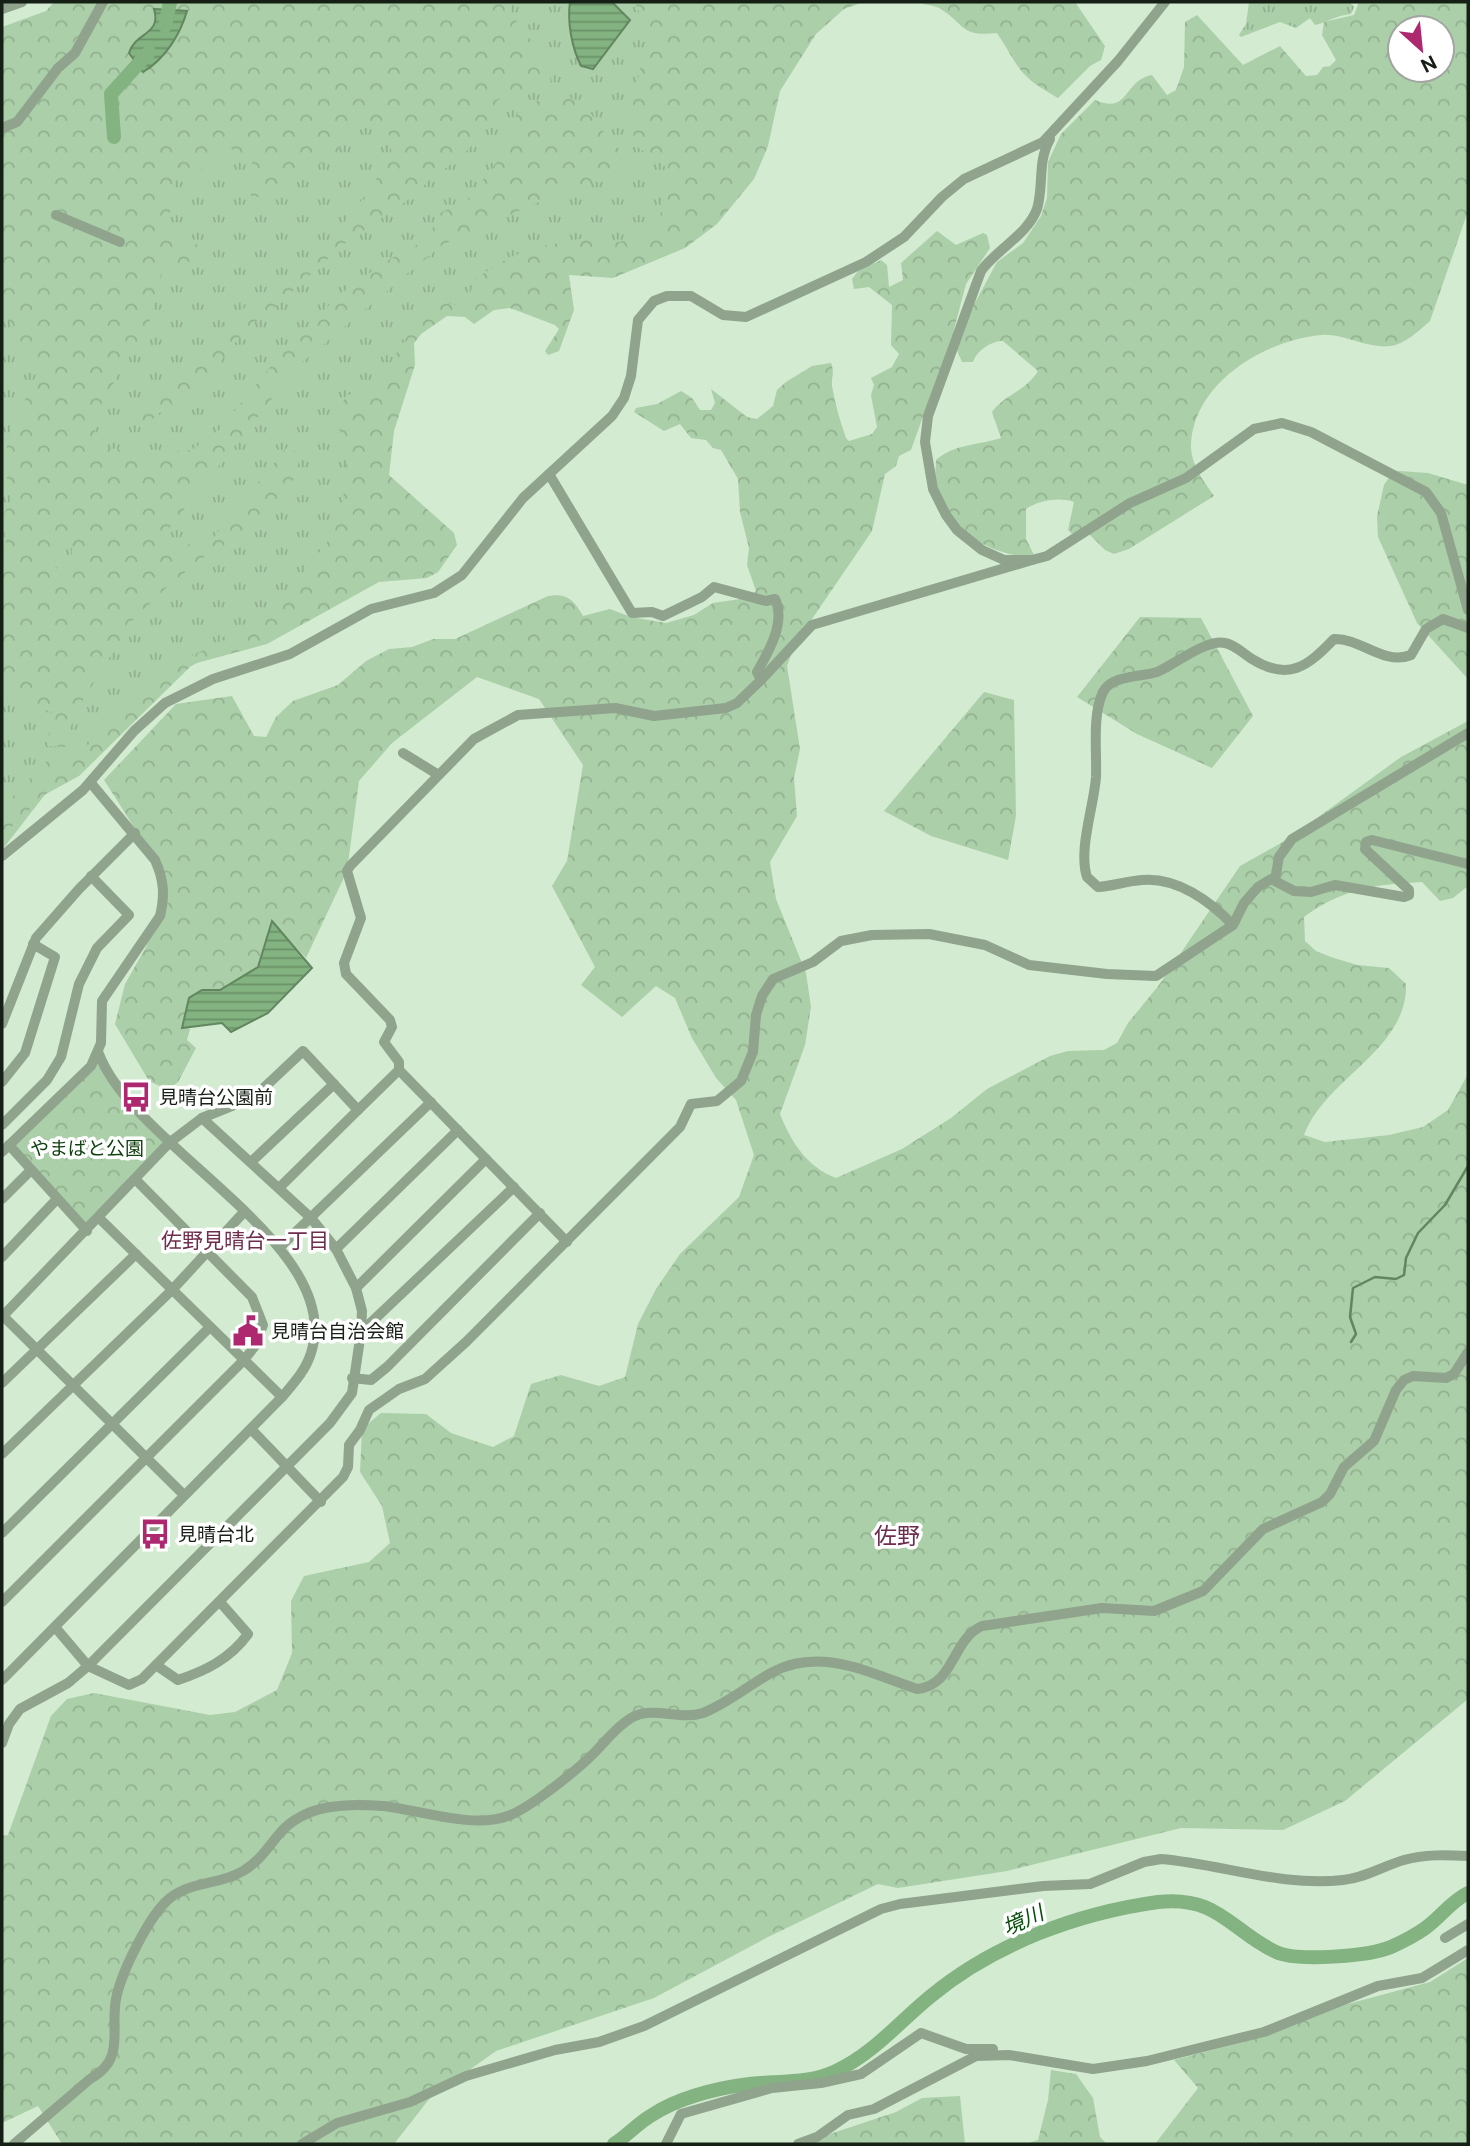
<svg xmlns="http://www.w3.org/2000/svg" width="1470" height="2146" font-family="'Public Sans','Noto Sans JP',sans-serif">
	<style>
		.grass { fill: url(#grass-tufts) }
		.forest { fill: url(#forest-crowns); fill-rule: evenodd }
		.water { fill: url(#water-rules); stroke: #628760; stroke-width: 2 }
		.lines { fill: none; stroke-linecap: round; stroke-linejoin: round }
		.stream { stroke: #628760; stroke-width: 2.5 }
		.river { stroke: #83b380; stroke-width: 14 }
		.minor { stroke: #8fa38d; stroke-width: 10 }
		.labels { text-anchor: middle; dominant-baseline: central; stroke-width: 7; stroke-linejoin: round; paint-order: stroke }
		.poi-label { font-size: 19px; fill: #161f15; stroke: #fff; text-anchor: start }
		.park-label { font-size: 19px; fill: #104210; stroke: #fff }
		.neighbourhood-label { font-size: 21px; fill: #6e2d4c; stroke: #fff }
		.water-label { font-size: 21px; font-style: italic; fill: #074e0a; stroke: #fff }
		.quarter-label { font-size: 23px; fill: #6e2d4c; stroke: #fff }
	</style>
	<defs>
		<pattern id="grass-tufts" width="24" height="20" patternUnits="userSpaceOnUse" patternTransform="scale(1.75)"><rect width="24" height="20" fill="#abcfa8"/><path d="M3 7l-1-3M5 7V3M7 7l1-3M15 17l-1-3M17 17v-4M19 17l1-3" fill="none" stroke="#92b190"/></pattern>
		<pattern id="forest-crowns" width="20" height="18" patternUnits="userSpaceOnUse" patternTransform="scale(1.75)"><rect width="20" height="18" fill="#abcfa8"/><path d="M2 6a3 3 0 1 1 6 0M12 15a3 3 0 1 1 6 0" fill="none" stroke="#92b190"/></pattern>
		<pattern id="water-rules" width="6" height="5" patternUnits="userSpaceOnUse" patternTransform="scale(1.75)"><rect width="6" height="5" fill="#83b380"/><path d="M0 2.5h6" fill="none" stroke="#6a9168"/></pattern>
	</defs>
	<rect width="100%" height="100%" fill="#d3ebd1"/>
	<g class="grass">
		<polygon points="497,2 650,2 670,163 682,195 649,238 460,311 437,313 410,348 316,576 243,639 172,676 64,770 2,850 2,176"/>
		<path d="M1249,2H1350L1354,7L1351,14C1337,15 1328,22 1315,25L1310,18L1296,28L1280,22L1241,37L1239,35L1246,24Z"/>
	</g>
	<g class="forest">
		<path d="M54,2H506C520,34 541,42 551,81L498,100L488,116L482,136L455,162L434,175L415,195L344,244L275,307L245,330L203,384L174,408L159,413L146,425L136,420L142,412L231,318L321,249L354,211L392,156L389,134L371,121L353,124L338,152L302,177L251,200L252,160L228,147L213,164L175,181L171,195L169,233L192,238L198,246L194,260L163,270L148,327L130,351L105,400L96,410L95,433L85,463L99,446L143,454L192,450L219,430L290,343L344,291L385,262L429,238L438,214L468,199L496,163L518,112L554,91C603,106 592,133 629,156L628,172L555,195L442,245L299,365L170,527V550L214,537L286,448L301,454L292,484L274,516L204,557L167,587L133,620L75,713L65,747L47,746L52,712L31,706L14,696L2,699V554L6,542L2,517L10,503L9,483L2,466L11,431L36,375L2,307V27L46,11ZM72,538L71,580L57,582L54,543L71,548Z"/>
		<polygon points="634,2 864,2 844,9 816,34 780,91 768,146 754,179 717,224 685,248 613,278 569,275 574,310 559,351 548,355 545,351 559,329 555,325 510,308 494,310 474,324 465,317 447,316 421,334 414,343 415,365 394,431 389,475 454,533 457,545 438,572 427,578 379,582 267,644 193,664 79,776 46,794 2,836 2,802 17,794 43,763 84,749 155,674 218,643 286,595 331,537 343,504 346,461 342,434 332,414 348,395 377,384 415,324 434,308 447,303 461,306 466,303 476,278 508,258 538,247 586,238 620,242 658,225 670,170 636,146 630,118 642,60 652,36"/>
		<path d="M918,2H1075L1105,46L1101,60L1090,66L1058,98C1016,74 1022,71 997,33C959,37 967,25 939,8C933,5 924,5 918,2Z"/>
		<path d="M1359,2H1468V211L1430,321C1420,330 1404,345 1390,346C1367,349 1343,333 1321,335C1266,340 1195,381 1191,443C1190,464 1203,480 1214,496L1129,549L1114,554L1105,550L1083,528L1072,534L1068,530L1074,502C1060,497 1039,500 1026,509V539L1034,555L1030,557C987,554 949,530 936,487C934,479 936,468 936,460C954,444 979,445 1001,438L992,412C1004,395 1026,391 1038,371L1003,341C990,341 977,351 973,362H962L957,350L971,310L997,262L1023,243L1041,216L1047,198L1048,162L1061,134L1095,100C1130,115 1123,80 1152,75L1167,95L1176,90L1184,67L1185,22L1197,15L1243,65L1280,46L1306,76L1317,75L1323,67L1330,66L1336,60L1322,35L1324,22L1354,15ZM1400,28H1442V70H1400Z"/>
		<path d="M937,231L956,245L983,233L987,235L990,248L966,284L953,333L911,450L899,456L896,466L885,474L872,531L795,644L787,666L800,749L794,778L797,816L770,862L776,899L806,973L811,1007L805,1045L780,1114C791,1142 807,1167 836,1178L902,1149L951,1118L987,1089L1050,1056L1068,1051L1104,1050L1117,1043L1128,1023L1159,985L1240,866L1288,839L1401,757L1468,721V886L1453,898L1440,901L1422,882C1377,884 1341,889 1304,917L1305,941L1316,951L1331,957L1357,965L1389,968L1406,984C1408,1050 1325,1078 1304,1135L1325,1142L1389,1135L1423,1127L1448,1110L1468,1074V1699L1345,1801L1283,1830L1181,1828L1007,1871L898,1888L878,1884L768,1937L654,1998L496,2051L430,2098L394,2144H62L38,2106L2,2123V1836L8,1835L51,1716L67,1699L94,1693L210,1715L235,1712L277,1690L292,1653L291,1601L304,1576L369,1562L390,1543L382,1506L360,1472L362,1429L381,1413L426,1414L451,1433L493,1447L514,1436L531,1384L561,1375L599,1386L625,1377L638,1324L656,1289L680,1254L739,1197L754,1155L736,1100L716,1078L692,1038L675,998L656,986L622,1017L581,985L595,967L552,886L567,861L583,765L539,699L477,677L392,743L359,781L347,871L306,958L272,922L258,967L220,990L182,1027L190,1029L187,1040L196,1048L178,1082L168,1090L149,1081L115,1024L125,984L146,947L164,901L155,860L104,780L176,704L232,696L254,736L266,737L276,717L293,701L338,685L366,661L389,649L412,647L433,639H455L548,596C567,593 574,600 583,616L610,609L631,617L666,623L694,615L713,603L747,598L756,591L747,565L749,548L740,512L738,479L721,450L713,448L706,440L691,438L680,424L664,431L634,412L636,408L657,404L681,391L692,398L700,410H711L715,403L711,389L747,417L757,419L773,406L777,390L786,382L812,366L831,363C835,373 831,378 832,386C835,404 840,421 846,438L849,441L872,434L877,427L871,395L874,385L871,378L892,367L899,354L891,345L892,305L869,287L854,289L852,279L858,271L881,260L887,265L889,287L903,280L901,263Z"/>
		<polygon points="1399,471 1428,473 1468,485 1468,679 1417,623 1378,537 1377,516 1384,485 1392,473"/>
		<polygon points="1140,617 1201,618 1253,716 1212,768 1137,734 1077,697"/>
		<polygon points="984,692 1014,700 1016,816 1008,860 931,836 884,811"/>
		<polygon points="99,1054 105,1072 169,1143 87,1231 9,1145"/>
		<polygon points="1468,1958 1468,2144 1155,2144 1198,2088 1174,2060 1263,2037 1325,2010 1430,1982"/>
		<polygon points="1051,2070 1076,2074 1093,2098 1100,2137 1107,2144 1025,2144 1038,2140 1048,2100"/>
		<polygon points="960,2096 965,2144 812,2144 824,2136 896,2112 922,2098"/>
	</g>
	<g class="water">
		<path d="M570,2H612L630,20L593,69L581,66C572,48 567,22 570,2Z"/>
		<path d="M154,9L187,11C180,35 165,59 143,72L129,53C135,32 162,35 154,9Z"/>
		<polygon points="272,921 312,968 268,1013 231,1032 222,1023 182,1028 189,998 202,990 220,990 258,967"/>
	</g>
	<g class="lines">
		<polyline class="stream" points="1351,1342 1356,1334 1350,1317 1353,1288 1375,1277 1396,1279 1404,1275 1406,1258 1418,1233 1445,1205 1468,1166"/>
		<g class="river">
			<polyline points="165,26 170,2"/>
			<polyline points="114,137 111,94 149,52"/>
			<path d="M614,2144C628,2135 638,2123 652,2115C676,2099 713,2089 742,2085C773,2080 807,2085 836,2071C873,2054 899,2022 931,1996C994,1944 1078,1913 1158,1902C1218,1895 1231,1931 1276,1952C1297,1962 1370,1956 1391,1947C1402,1942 1414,1936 1424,1929C1440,1918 1450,1902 1468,1893"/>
		</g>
		<g class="minor">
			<polyline points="2,9 22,2"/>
			<polyline points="2,128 17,122 58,68 75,53 103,2"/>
			<path d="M1050,139C1037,162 1044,186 1037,209C1028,234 996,250 981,271L928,416L925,442L933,489L946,515L957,530L982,550L1004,560H1032L1047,556L1130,503L1186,478L1254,429L1282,423L1311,432L1426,492L1441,513L1468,610"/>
			<polyline points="56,215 120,242"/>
			<path d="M549,474L632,613L652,612L663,616L702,597L714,587L766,601L775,599C786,622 769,651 757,672L761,680"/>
			<polyline points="403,753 437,774"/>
			<polyline points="2,856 83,790 134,731 165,703 213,679 290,654 371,609 434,593 462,575 523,498 612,416 624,398 631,376 638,320 654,301 667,296 691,296 723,315 746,317 866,262 904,237 942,197 964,179 1043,142 1118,61 1165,2"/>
			<polyline points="1275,880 1279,857 1292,839 1468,733"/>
			<path d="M1233,925C1210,901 1177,877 1142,880C1127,881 1113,886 1098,887L1087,877C1078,850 1094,806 1096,777C1097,751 1092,715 1103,692C1111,675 1142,677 1157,672C1174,665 1206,639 1225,643C1235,645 1243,653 1252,659C1289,682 1308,666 1334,639C1361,638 1384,666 1411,655L1426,629L1443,619L1468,628"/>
			<polyline points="2,1024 36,938 79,889 135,833"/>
			<polyline points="2,1082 25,1053 55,957 33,944"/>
			<polyline points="2,1125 47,1080 61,1057 79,984 97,948 129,915 91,876"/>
			<polyline points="9,1145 87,1231"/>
			<path d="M2,1152L91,1066L101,1043L102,1001L160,916C165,895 164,880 155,860L90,782"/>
			<polyline points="251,1162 334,1084"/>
			<polyline points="280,1187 358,1110"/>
			<polyline points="2,1199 31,1170"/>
			<polyline points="99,1218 282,1397"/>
			<polyline points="567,1242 399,1070 399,1062 384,1042 392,1027 390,1020 346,974 344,963 361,918 347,871 350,866 474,739 518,715 615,708 654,716 726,708 737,703 761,680 812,625 1032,560"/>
			<polyline points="280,1247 431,1102"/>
			<polyline points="336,1249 458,1130"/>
			<polyline points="2,1257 57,1199"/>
			<polyline points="356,1288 486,1159"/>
			<polyline points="2,1315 184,1495"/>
			<polyline points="2,1317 169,1143 202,1118 254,1097 303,1051 358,1110 399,1070"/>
			<polyline points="361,1332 514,1187"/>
			<polyline points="352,1378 371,1380 387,1367 540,1213"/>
			<polyline points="2,1383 136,1254"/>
			<polyline points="251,1429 321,1502"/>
			<polyline points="2,1454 172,1290 244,1212"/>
			<polyline points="2,1533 210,1327"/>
			<polyline points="2,1602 244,1360 255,1346 263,1325 252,1297 135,1179"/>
			<polyline points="55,1627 88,1666 129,1685 142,1679 343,1477 348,1467 349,1445 360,1430 369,1410 399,1389 425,1379 466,1342 680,1127 691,1104 717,1101 741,1081 753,1052 756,1015 762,996 773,979 813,962 841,941 872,935 929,934 985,945 1029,965 1107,974 1156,976 1233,925 1244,903 1258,887 1271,879 1294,891 1311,892 1335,885 1404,897 1409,895 1409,890 1365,849 1366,842 1372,840 1468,864"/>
			<path d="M156,1665L178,1680C205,1671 230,1659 248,1634L220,1602"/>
			<path d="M2,1680L282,1397C293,1384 306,1370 311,1353C346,1245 135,1149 99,1054"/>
			<polyline points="2,1743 9,1724 20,1709 68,1683 88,1666 330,1423 352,1393 361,1332 362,1311 356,1288 336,1249 311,1218 202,1118"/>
			<polyline points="1445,1938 1468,1924"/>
			<path d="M14,2144L90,2079C126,2059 110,2032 116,1999C121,1973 149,1915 170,1898C192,1881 220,1885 243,1871C260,1861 268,1847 280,1833C305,1804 347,1803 383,1806C420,1810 472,1829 508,1816C530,1808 576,1771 593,1754C605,1742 616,1727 631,1718C653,1705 679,1721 703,1713C728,1703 749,1685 771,1673C820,1646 870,1673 917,1689C954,1686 952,1639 982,1626L1102,1608L1154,1611L1203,1591L1263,1529L1322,1502L1330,1494L1344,1467L1374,1441L1396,1390L1404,1380L1413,1376L1446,1378L1454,1374L1468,1352"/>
			<path d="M302,2144L337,2123L410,2102L466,2076L555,2050L599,2042L644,2026L881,1909L900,1904L1043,1886L1090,1884L1144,1862L1161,1859C1221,1864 1282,1887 1343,1880C1365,1878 1383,1866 1404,1860C1425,1854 1447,1855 1468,1856"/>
			<polyline points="666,2144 681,2114 772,2088 821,2083 861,2074 921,2033 966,2049 993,2049"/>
			<polyline points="798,2144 817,2137 848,2115 874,2109 976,2056 1009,2055 1093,2069 1147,2061 1264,2032 1378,1986 1422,1978 1468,1950"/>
		</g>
	</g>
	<defs>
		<g id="bus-bare" transform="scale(2.415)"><path d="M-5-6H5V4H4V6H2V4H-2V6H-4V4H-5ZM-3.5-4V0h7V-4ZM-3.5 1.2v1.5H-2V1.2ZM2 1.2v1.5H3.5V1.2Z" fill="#ad286f" stroke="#fff" stroke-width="2.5" paint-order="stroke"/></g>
		<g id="civic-bare" transform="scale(2.415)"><path d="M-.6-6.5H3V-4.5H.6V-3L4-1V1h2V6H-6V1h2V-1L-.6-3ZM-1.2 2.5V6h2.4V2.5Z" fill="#ad286f" stroke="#fff" stroke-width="2.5" paint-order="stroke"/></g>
	</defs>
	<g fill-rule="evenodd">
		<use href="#bus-bare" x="136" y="1097"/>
		<use href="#civic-bare" x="248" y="1331"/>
		<use href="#bus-bare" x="155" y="1534"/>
	</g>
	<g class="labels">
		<g class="poi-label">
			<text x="159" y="1097">見晴台公園前</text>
			<text x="271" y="1331">見晴台自治会館</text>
			<text x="178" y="1534">見晴台北</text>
		</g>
		<g class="park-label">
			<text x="87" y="1148">やまばと公園</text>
		</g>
		<g class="neighbourhood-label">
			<text x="245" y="1240">佐野見晴台一丁目</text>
		</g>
		<g class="water-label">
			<text transform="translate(1023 1920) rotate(-24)">境川</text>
		</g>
		<g class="quarter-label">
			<text x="897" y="1535">佐野</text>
		</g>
	</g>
	<rect width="1470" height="2146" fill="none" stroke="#161f15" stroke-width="7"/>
	<g transform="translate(1421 49) rotate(153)"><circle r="33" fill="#ffffff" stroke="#a2a5a1" stroke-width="2"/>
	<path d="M0-5L12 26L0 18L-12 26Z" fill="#ad286f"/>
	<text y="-10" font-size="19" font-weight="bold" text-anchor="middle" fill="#161f15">N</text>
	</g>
</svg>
